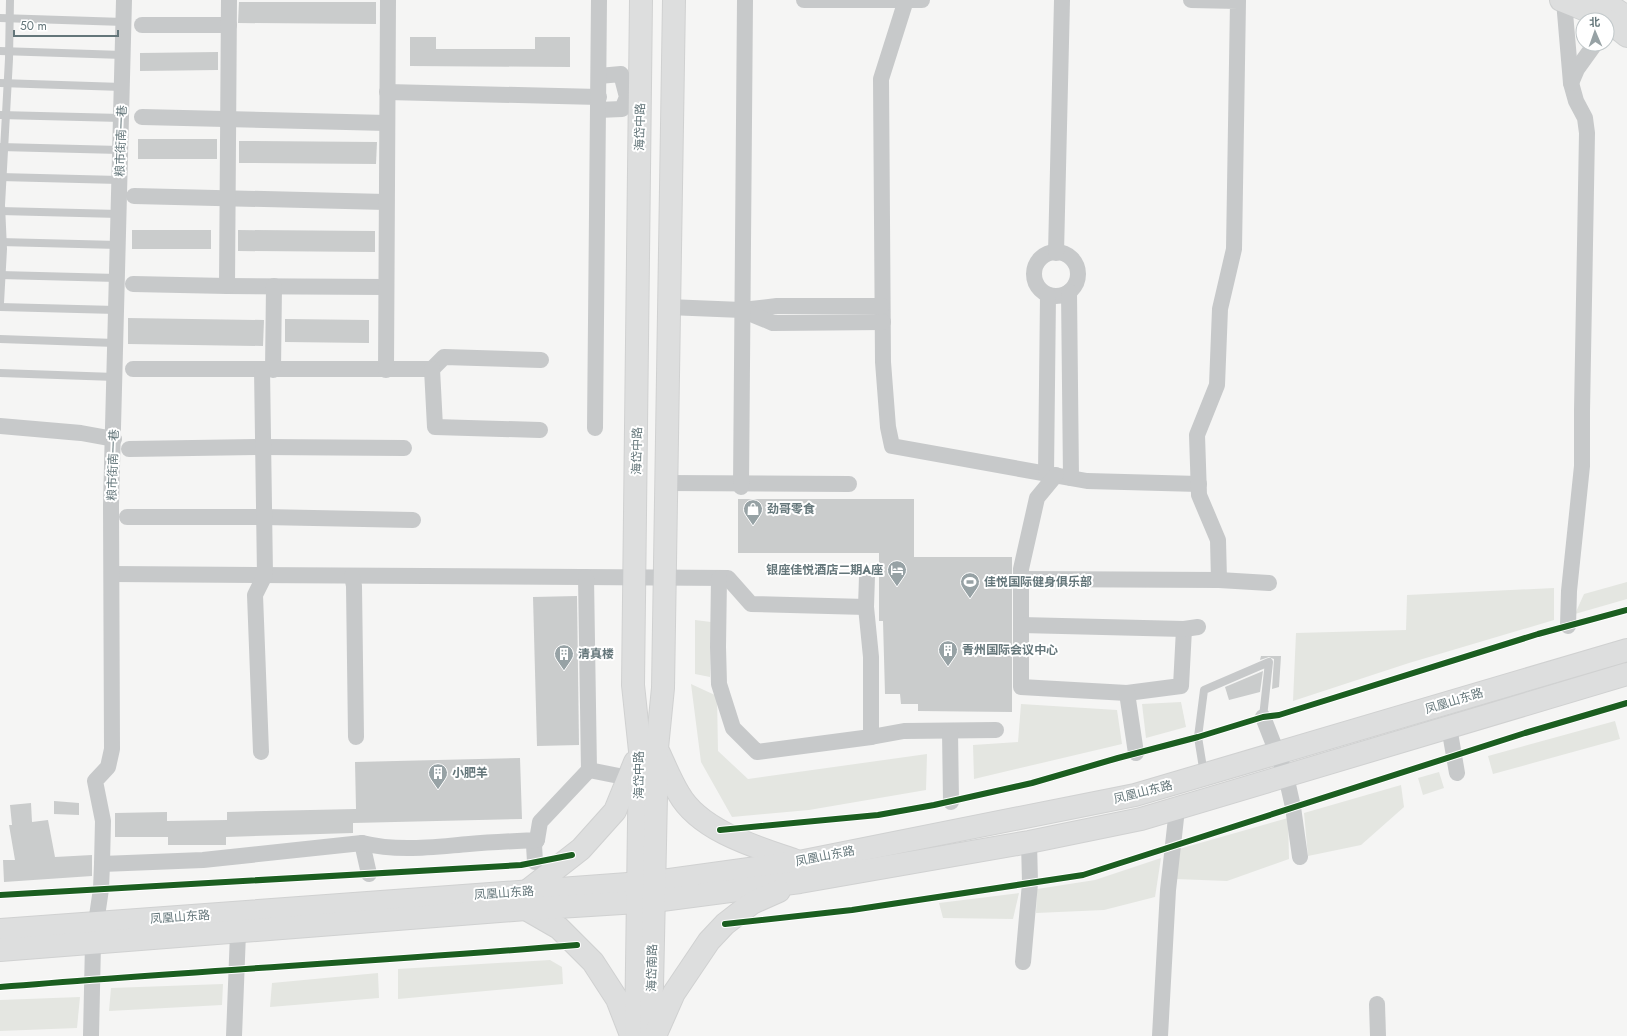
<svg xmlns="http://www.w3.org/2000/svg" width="1627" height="1036" font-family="Jost,'Noto Sans SC',sans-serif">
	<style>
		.green { fill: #e4e6e1 }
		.building { fill: #cacccc }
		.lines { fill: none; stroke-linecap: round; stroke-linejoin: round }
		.secondary-casing { stroke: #cfd1d1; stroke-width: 24 }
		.primary-casing { stroke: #d0d1d1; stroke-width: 24 }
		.lane { stroke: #c7c9ca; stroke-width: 8 }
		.street { stroke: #c7c9ca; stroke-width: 16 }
		.secondary { stroke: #dddede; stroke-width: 22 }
		.primary { stroke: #dddede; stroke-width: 22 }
		.cycleway-casing { stroke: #fff; stroke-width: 8 }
		.cycleway { stroke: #1b5e20; stroke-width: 6 }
		.labels { text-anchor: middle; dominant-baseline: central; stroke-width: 4; stroke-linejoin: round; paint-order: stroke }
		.street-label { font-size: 12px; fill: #64767a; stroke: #fff }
		.poi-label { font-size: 12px; font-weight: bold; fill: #64767a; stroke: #fff; text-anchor: start }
	</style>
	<rect width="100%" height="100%" fill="#f5f5f4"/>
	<g class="green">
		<polygon points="1627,582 1627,599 1575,614 1584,594"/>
		<polygon points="1554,588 1554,620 1409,663 1293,701 1296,633 1406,630 1407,595"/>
		<polygon points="695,620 711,622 710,677 695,674"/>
		<polygon points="691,684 717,696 718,751 748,779 927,754 926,790 809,810 732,817 701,762"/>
		<polygon points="1181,702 1186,727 1146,738 1142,704"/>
		<polygon points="1021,704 1117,710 1122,744 974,779 973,745 1018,742"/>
		<polygon points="1615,721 1620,739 1493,774 1488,756"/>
		<polygon points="1439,772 1444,788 1423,795 1418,778"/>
		<polygon points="1401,785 1404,807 1361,845 1308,856 1304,813"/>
		<polygon points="1288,818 1289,859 1227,881 1176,879 1179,849"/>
		<polygon points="1161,858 1155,897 1104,910 1036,913 1037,889 1095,880"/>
		<polygon points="1019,893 1013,919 943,918 939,903"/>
		<polygon points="550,960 562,967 563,984 398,999 398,969"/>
		<polygon points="378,973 379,998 270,1007 272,983"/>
		<polygon points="223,984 222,1005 109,1011 111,988"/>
		<polygon points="80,997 77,1028 0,1031 0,1000"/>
	</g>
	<g class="building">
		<polygon points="239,2 376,2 376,24 238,23"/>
		<polygon points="410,37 436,37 436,49 535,49 535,37 570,37 570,67 410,66"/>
		<polygon points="218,52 218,70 140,71 140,53"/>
		<rect x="138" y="139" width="79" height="20"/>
		<polygon points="239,141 377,142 376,164 239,163"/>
		<rect x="132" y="230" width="79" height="19"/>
		<polygon points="238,230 375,231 375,252 238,251"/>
		<polygon points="128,318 264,320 263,346 128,344"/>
		<polygon points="285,319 369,320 369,343 285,342"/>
		<polygon points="738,499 914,499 914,557 1012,557 1012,712 918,711 918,704 901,704 900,694 885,694 883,621 879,621 879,553 738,553"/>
		<polygon points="577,596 579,745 537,746 533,597"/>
		<polygon points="1261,656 1281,656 1279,687 1272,689 1274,659 1269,657 1260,660"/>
		<polygon points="1263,671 1260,692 1229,700 1225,687"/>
		<polygon points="520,758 522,819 353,823 353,833 226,837 226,845 168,845 168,837 115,837 115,813 167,812 167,821 227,820 227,812 356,809 355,762"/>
		<polygon points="54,801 79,803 79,815 54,814"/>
		<polygon points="31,803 32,822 48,820 55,857 92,855 92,876 4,882 3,860 15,860 9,825 12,825 10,805"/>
	</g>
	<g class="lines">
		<g class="secondary-casing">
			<g id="secondary">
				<polyline points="1561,0 1603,17 1606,20"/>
				<polyline points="1601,0 1627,17"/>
				<polyline points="1607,20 1627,36"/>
			</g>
		</g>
		<g class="primary-casing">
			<g id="primary">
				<path d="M659,753C665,766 671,781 679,794C700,831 756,847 794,860"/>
				<polyline points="526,892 581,849 615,811 635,762"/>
				<polyline points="526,909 559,928 593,962 617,999 631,1035"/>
				<polyline points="0,930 655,882 799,862 1135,795 1627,650"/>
				<polyline points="0,950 526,909 654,901 800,882 1029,842 1141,819 1627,674"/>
				<polyline points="636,1036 640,751 633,685 641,0"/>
				<polyline points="651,1036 657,748 663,688 674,0"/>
				<polyline points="655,1036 674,993 709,941 725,924 752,903 779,891"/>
			</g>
		</g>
		<g class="lane">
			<polyline points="0,18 124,22"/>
			<polyline points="0,51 123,55"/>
			<polyline points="0,83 122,87"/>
			<polyline points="0,115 121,118"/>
			<polyline points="0,147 120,150"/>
			<polyline points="0,177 119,180"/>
			<polyline points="0,211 119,214"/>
			<polyline points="0,242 118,245"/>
			<polyline points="0,275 117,278"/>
			<polyline points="0,303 3,249 1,205 9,59 10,0"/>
			<polyline points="0,307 116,310"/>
			<polyline points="0,339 115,343"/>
			<polyline points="0,373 115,377"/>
			<polyline points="1204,774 1198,737 1204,690 1269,662 1263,717"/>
		</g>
		<g class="street">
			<polyline points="804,0 922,0"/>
			<polyline points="906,0 881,79 883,362 888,427 892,446 1087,481 1199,484"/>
			<polyline points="1191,0 1238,1 1234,249 1220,309 1217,385 1197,435 1199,495 1218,540 1219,580"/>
			<polyline points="1564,1 1571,83 1576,101 1585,118 1587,133 1582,411 1582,466 1569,591 1568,626"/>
			<polyline points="142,25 229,25"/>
			<polyline points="1571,83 1577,69 1595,44"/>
			<polyline points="387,92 599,97"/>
			<polyline points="598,110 622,109 627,97 621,74 599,76"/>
			<polyline points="142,117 387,123"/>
			<polyline points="134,196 386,202"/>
			<circle cx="1056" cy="274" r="22"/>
			<polyline points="1056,253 1062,0"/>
			<polyline points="133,284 227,286 386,287"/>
			<polyline points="227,286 229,0"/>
			<polyline points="1069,292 1071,478"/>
			<polyline points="668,307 742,310 777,306 882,306"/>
			<polyline points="744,311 773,323 883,322"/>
			<polyline points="133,369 432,369 444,357 541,360"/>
			<polyline points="432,369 435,427 540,430"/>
			<polyline points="273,370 274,286"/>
			<polyline points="386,370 388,0"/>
			<polyline points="0,426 81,433 114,439"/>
			<polyline points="595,428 599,0"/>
			<polyline points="129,449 263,447 404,448"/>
			<polyline points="1046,474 1048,295"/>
			<polyline points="1056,475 1037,498 1021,569 1021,687 1127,693 1181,686 1184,629"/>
			<polyline points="666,483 849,484"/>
			<polyline points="741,487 745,0"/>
			<polyline points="127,517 264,517 413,520"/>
			<polyline points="112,574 728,578 751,604 866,607"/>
			<polyline points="352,576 354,586 356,737"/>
			<polyline points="867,576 866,607 871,657 871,737"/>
			<polyline points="719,578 718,647 719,684 733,728 757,752 871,737 904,731 996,730"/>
			<polyline points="1021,579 1219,580 1269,583"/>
			<polyline points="1021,625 1184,629 1198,627"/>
			<polyline points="1127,693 1136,753"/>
			<polyline points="1263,717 1286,776 1293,807 1300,857"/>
			<polyline points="1449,727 1457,773"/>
			<polyline points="950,731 951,802"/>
			<polyline points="261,752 255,595 265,575 262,369"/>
			<polyline points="589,770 629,778"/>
			<polyline points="362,843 369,874"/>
			<polyline points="535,862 534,845 537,840"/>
			<path d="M102,864L203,860L362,843C399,852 432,847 469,844C492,842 514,841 537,840L540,822L589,770L586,577"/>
			<polyline points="1023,962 1030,883 1029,842"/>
			<polyline points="1377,1004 1378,1036"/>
			<polyline points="91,1036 93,943 101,889 102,864 103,821 95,781 108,767 112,749 111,505 124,0"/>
			<polyline points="234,1036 238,933"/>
			<polyline points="1160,1036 1168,890 1177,809"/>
		</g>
		<use href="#secondary" class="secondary"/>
		<use href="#primary" class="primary"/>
		<g class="cycleway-casing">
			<g id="cycleway">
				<polyline points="720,830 878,815 934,805 1032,783 1118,758 1198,737 1263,717 1279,715 1538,634 1627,610"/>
				<polyline points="0,895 521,865 572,855"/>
				<polyline points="725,924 852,910 1083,875 1525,733 1627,703"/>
				<path d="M0,987C192,971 385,961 577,945"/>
			</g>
		</g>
		<use href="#cycleway" class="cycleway"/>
	</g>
	<defs>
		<g id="shop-pin" transform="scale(1)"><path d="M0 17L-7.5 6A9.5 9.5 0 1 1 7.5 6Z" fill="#97a2a5" stroke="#fff"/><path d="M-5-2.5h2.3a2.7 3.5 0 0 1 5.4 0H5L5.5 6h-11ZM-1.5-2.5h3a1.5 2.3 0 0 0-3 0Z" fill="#fff"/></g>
		<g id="hotel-pin" transform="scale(1)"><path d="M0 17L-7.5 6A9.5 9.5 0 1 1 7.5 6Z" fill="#97a2a5" stroke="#fff"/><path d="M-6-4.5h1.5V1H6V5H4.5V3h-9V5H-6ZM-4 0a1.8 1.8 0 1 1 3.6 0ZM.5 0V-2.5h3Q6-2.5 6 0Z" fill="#fff"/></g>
		<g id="stadium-pin" transform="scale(1)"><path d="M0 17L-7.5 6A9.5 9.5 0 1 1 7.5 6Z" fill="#97a2a5" stroke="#fff"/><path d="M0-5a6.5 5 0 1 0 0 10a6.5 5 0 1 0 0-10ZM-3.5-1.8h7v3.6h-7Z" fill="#fff"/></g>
		<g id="building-pin" transform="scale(1)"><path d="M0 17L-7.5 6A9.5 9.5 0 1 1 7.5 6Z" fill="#97a2a5" stroke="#fff"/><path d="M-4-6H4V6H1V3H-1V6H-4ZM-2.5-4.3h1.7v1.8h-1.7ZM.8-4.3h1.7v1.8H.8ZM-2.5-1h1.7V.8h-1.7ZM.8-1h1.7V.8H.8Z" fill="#fff"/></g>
	</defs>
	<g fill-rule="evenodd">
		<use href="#shop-pin" x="753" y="509"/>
		<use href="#hotel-pin" x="897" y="570"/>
		<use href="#stadium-pin" x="970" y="582"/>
		<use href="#building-pin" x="948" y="650"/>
		<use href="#building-pin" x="564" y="654"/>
		<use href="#building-pin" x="438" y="773"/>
	</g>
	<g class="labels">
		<g class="street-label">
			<text transform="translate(640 127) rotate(-89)">海岱中路</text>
			<text transform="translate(121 141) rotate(-88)">粮市街南一巷</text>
			<text transform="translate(637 451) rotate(-89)">海岱中路</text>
			<text transform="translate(113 465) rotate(-88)">粮市街南一巷</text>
			<text transform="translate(1454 701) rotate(-17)">凤凰山东路</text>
			<text transform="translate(639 775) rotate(-90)">海岱中路</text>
			<text transform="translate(1143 792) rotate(-14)">凤凰山东路</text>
			<text transform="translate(825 856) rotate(-11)">凤凰山东路</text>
			<text transform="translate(504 893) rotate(-4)">凤凰山东路</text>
			<text transform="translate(180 917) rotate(-4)">凤凰山东路</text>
			<text transform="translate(652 968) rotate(-89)">海岱南路</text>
		</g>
		<g class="poi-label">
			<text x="767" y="509">劲哥零食</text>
			<text x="883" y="570" text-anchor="end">银座佳悦酒店二期A座</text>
			<text x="984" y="582">佳悦国际健身俱乐部</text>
			<text x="962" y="650">青州国际会议中心</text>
			<text x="578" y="654">清真楼</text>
			<text x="452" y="773">小肥羊</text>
		</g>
	</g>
	<g transform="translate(1595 32) rotate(358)"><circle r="19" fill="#ffffff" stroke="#c1c8ca"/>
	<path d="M0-3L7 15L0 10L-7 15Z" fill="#97a2a5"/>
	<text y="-6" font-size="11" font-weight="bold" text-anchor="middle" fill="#64767a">北</text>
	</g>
	<path d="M14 30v6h104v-6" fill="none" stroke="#64767a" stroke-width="2"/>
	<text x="20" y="30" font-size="12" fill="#64767a" stroke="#ffffff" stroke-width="3" paint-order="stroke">50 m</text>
</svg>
